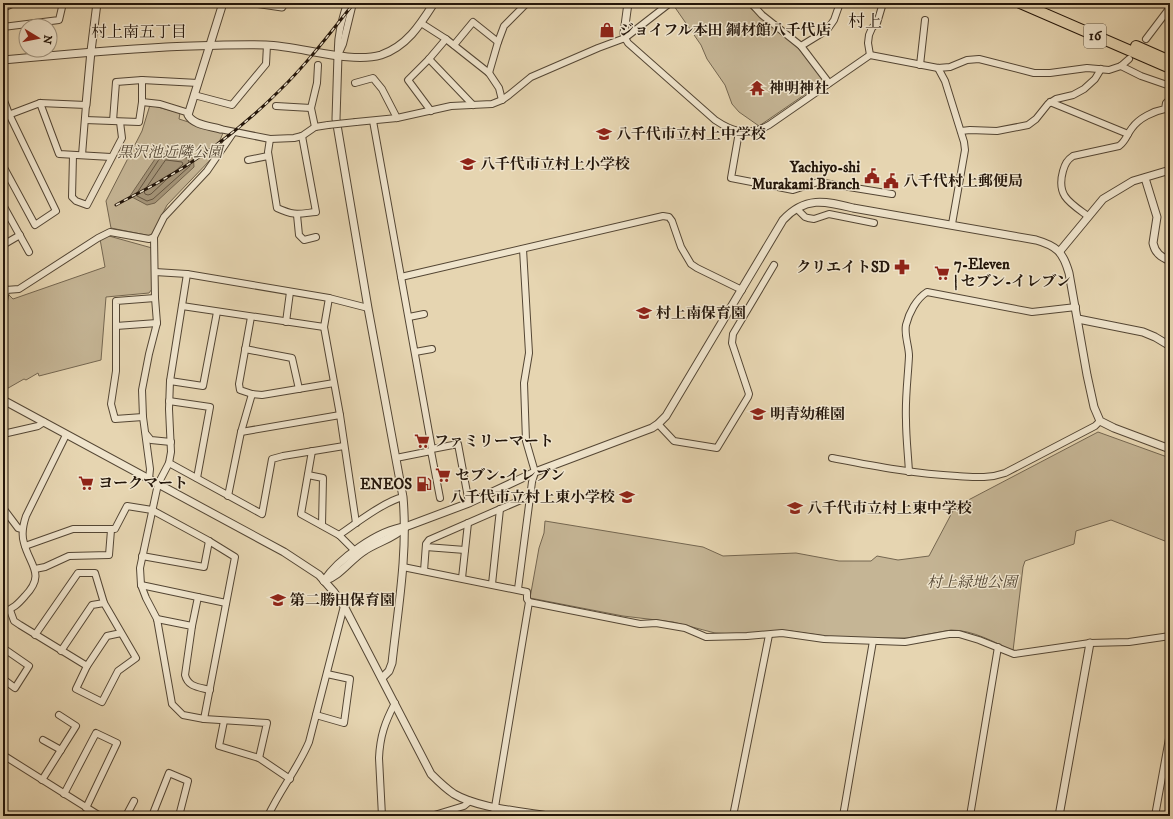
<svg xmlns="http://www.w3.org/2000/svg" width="1173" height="819" font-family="'IM FELL DW Pica','Noto Serif JP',serif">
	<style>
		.green { fill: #c5b595; stroke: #746650 }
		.water { fill: #a49478; stroke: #71624c }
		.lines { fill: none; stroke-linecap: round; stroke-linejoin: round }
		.shore { stroke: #645541; stroke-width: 1 }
		.minor-casing { stroke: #544634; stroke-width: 8 }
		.tertiary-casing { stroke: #544634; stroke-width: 9 }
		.trunk-casing { stroke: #24160a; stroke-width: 12 }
		.minor { stroke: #efe4cc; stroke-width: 6 }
		.tertiary { stroke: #efe4cc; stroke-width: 7 }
		.trunk { stroke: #e6d5b1; stroke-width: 10 }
		.rail-casing { stroke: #24160a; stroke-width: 3 }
		.rail { stroke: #efe4cc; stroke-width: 1.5; stroke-dasharray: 4.5; stroke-linecap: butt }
		.minor-bridge-casing { stroke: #544634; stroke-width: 8; stroke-linecap: butt }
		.minor-bridge { stroke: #efe4cc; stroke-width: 6 }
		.labels { text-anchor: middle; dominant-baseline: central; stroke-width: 3; stroke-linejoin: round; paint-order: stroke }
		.shield { fill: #efe4cc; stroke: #615444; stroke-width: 1 }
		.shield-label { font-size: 14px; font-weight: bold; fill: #24160a }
		.poi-label { font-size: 15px; font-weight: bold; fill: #24160a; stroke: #efe4cc; text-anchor: start }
		.park-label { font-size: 15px; font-style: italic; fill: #544634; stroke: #efe4cc }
		.neighbourhood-label { font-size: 16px; fill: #24160a; stroke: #efe4cc }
		.quarter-label { font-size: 17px; fill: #24160a; stroke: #efe4cc }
	</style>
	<rect width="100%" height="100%" fill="#e6d5b1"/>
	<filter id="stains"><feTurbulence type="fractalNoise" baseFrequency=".005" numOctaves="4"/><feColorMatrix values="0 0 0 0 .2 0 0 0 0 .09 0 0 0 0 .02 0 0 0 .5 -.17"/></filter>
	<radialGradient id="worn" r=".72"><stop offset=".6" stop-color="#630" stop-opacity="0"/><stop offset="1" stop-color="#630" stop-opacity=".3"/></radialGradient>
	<g class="green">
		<polygon points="679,3 746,3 749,7 795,44 823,80 823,82 759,126 739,112 732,104 725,85 707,59 701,45 674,6"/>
		<polygon points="150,105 180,113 179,119 223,133 213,157 167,205 151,236 111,228 106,201 142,131"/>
		<polygon points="109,236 152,248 152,289 149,293 106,297 101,360 39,376 38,373 26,380 24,379 3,391 3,311 6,303 8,294 13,299 105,267 100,239"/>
		<path d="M1098,432L1170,458V543L1111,520L1076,531L1074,544L1025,561L1023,567L1013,651C994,642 973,630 951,630L907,638H840L790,631L735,634L715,633L673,622L623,616L530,598L539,548L544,533L545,521L703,547L723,556L796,553L839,561H871L877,556L898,560L929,556L955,507Z"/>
	</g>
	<polygon class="water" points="163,150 193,154 194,167 155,203 147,205 130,196 155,159"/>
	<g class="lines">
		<g class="shore">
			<polygon points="164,155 188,158 190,166 153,199 147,201 137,196 137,193 158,161"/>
			<polygon points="166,160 182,162 183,164 151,194 148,195 145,194 144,191 162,165"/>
		</g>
		<g class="minor-casing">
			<g id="minor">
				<polyline points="751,3 762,15 801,46 829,83"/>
				<polyline points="3,8 14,3"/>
				<polyline points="421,23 446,39 489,73 499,88 502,100"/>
				<polyline points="3,27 59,20 63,3"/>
				<path d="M625,38L628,43L715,120C734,133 749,136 769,125L870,55L938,68L950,67L967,60L979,59L1034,73H1050L1087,68L1109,70L1121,66L1129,59"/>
				<polyline points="1146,39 1168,10 1170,4"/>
				<polyline points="454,45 473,22 498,42"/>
				<polyline points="801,46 827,30 834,20 840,3"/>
				<path d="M338,53C337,36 342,20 347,3"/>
				<polyline points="338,55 343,44 353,3"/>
				<polyline points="870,55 868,43 869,35 872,28 877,23 883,3"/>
				<polyline points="429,59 473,105"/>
				<polyline points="920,65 925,20"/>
				<polyline points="1121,66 1141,76 1170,86"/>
				<polyline points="938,68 945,81 964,142 965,150 952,224"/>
				<polyline points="489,73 498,42 504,26 527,3"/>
				<polyline points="355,83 373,78 382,89 397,118"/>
				<polyline points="194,95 232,105 266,64 267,45"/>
				<polyline points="3,98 9,114 56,211 35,225 3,166"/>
				<polyline points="142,102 160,104 189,113"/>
				<polyline points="1050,102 1128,134"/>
				<polyline points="40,103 59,154 111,157"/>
				<polyline points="276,106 311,108"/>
				<polyline points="431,111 408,80 429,59 446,39"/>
				<polyline points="3,117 40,103 86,105 82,155"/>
				<polyline points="85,120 139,122 142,102 142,80"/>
				<polyline points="113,121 116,82 142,80 198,83"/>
				<polyline points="373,121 432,449 458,444 469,503"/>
				<polyline points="356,122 397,118 451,106 492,104 502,100 509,95 531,77 598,48 625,38 670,3"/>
				<polyline points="315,127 311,108 317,83 318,65"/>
				<polyline points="220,129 270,139 294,138 302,136 315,127 328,125"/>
				<polyline points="961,131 970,130 997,131 1028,125 1036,119 1048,104 1056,99 1073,95 1084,89 1095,79 1101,69"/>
				<polyline points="739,132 731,178 793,190 818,182 892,194"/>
				<path d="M270,139L268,152L277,208C295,216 297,214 316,212L302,136"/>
				<polyline points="73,155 72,197 76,201 87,205 122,138 120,122"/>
				<polyline points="248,160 268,156"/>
				<polyline points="3,205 29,252"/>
				<polyline points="797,209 805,217 808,218 814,219 829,214 874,223"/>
				<polyline points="297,215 299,235 304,240 316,237"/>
				<path d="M1088,216C1070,203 1056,196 1063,171C1065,164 1067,160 1073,156L1119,146C1126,141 1127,134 1132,128C1139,118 1154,111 1165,109L1166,103L1170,99"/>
				<polyline points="3,245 20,235"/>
				<polyline points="155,272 187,274 329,298 368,308"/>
				<polyline points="187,274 170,381 169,409 171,452 169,463 158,484 140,568 141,585 146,598 157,619 172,704 183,715 204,719 267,723 259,758"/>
				<polyline points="401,277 663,216 669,217 672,221 681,247 691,264 697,268 742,290"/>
				<polyline points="3,284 6,290 3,306"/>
				<polyline points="6,290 19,289 98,238 110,232 149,239 154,237"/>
				<polyline points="329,298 324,327 340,415 356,523"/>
				<polyline points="182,306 324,327"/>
				<polyline points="251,317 239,384 240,390 252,394 262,395 334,383"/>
				<polyline points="409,317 424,314"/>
				<polyline points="286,322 290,292"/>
				<polyline points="116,326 157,323"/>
				<polyline points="245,349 292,358 299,389"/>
				<polyline points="415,352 432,349"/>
				<polyline points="170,381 203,386 217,312"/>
				<polyline points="169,401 210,407 197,478"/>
				<polyline points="143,417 115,419 111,404 116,371 116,301 155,298"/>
				<polyline points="658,424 674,441 717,448 748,397 749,394 732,343 733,334 774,265"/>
				<polyline points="241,432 340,415"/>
				<polyline points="3,434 38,426 44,422"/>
				<polyline points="146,434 151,440 171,442"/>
				<polyline points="312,451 301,514 339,535 354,550"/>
				<polyline points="396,458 431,451 440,498"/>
				<path d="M832,458C874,466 915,474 957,476C974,477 988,479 1005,473L1095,426L1100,421"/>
				<polyline points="169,463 262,514 272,459 283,456 344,446"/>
				<path d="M909,472C908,454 906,437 906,420C905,398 908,377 909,356C909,346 904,335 906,325C909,313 916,299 927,292L1032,312L1076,307"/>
				<polyline points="308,475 323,478 322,525"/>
				<polyline points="149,479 150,469 143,417 142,390 149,354 157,323 155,298 154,237 164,217 207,171 233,133"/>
				<polyline points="228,496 241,432 252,394"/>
				<polyline points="3,508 18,528 22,529"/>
				<path d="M339,535C355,524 385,501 403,497"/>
				<polyline points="3,546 3,547"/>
				<polyline points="25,546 73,529 115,529 127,506 152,510 209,541 235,557 204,719"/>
				<polyline points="426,547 465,550"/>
				<polyline points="142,556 204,567 209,541"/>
				<polyline points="403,567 527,592 527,599 529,602 495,807 494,816"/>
				<polyline points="35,569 45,567 69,556 109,555 111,530"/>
				<polyline points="424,571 426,544 429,540 530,496"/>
				<polyline points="462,578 468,523"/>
				<polyline points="492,584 500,509"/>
				<polyline points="141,585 226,603"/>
				<polyline points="518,589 532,482 535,472 526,441 524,383 529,353 523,249"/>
				<polyline points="529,602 640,624 656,623 685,628 706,637 747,636 782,633 824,639 905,642 949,634 959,634 979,640 1014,654 1090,643 1129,642 1170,636"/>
				<polyline points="10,610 14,621 20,625 87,666"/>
				<path d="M3,612C13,609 18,604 25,596C46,574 30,566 24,543C21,534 23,525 26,516L66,435"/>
				<path d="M157,619L192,626L185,675C188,687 198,687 210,690"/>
				<polyline points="192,626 198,597"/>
				<polyline points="35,635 78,573 95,573 104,603 136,658 118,671 102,702 76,689 87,666 107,636 121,633"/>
				<polyline points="3,648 29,666 15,688 3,679"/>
				<polyline points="61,651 92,605 104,603"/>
				<polyline points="316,715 344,723 350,679 327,674"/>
				<polyline points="224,721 219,746 259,758 290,779"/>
				<polyline points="43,740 61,750"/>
				<polyline points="3,755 100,816"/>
				<polyline points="42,780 76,726 59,715"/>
				<polyline points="64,794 96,733 117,743 86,808"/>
				<polyline points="126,816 134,801"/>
				<polyline points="152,816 169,773 188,781 179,816"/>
				<path d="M268,816C280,790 298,768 309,742L344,606"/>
				<path d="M382,816L379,758C380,736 385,722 395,703"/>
				<polyline points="431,816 464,806 470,801"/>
				<polyline points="733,816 769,635"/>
				<polyline points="843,816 873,641"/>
				<polyline points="970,816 998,647"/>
				<polyline points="1155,816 1170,733"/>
			</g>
		</g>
		<g class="tertiary-casing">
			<g id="tertiary">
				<polyline points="254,3 282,7 284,3"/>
				<polyline points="625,38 624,33 628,3"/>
				<path d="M338,55L336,119L368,308L403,497C408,553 398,608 392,663L389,671L382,678"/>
				<path d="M3,60C57,55 112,50 166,47C200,46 233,44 266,45C300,46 350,64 381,55C407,46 420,25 434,3"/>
				<polyline points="86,105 91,51 97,3"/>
				<path d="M220,129C210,126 193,125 188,115L223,3"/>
				<path d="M1145,178L1157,217L1153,243C1155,253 1161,257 1170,261"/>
				<polyline points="1060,251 1103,199 1133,181 1170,170"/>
				<polyline points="1078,319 1143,332 1155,337 1170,346"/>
				<path d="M3,400L284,552L319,575L334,592L344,606L431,774C438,781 445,788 454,794C478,808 519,811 547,816"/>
				<path d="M324,581C338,559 379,530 405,527L469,503L535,472L652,428L658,424L666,416L783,220C805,196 825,201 853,208L1036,240C1057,246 1063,252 1069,273L1087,375L1094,407L1100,421L1114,428L1170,449"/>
				<path d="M324,581C340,576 350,560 364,551C377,542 393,539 405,527"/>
				<polyline points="1059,816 1090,643"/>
			</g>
		</g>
		<g class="trunk-casing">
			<g id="trunk">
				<polyline points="1020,3 1170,68"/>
				<polyline points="1136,46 1170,61"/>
			</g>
		</g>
		<use href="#minor" class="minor"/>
		<use href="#tertiary" class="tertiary"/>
		<use href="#trunk" class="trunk"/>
		<g class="rail-casing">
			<path id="rail" d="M116,205C130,197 145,190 159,182C202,158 244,126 279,91C307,64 330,33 354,3"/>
		</g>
		<use href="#rail" class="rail"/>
		<g class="minor-bridge-casing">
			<polyline id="minor-bridge" points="328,125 356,122"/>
		</g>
		<use href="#minor-bridge" class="minor-bridge"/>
	</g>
	<defs>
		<g id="shop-bare" transform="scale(1.2)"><path d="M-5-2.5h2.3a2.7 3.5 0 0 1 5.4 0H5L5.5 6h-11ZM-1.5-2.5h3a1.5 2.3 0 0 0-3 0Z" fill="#8f2418" stroke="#efe4cc" stroke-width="2.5" paint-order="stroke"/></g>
		<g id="temple-bare" transform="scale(1.2)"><path d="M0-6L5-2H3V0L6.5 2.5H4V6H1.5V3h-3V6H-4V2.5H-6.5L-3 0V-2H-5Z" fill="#8f2418" stroke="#efe4cc" stroke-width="2.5" paint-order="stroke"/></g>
		<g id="school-bare" transform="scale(1.2)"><path d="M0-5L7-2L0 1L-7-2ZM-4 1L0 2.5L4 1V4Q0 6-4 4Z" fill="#8f2418" stroke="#efe4cc" stroke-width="2.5" paint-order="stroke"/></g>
		<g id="civic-bare" transform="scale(1.2)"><path d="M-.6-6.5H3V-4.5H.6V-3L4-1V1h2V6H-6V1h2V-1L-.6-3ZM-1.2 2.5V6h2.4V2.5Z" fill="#8f2418" stroke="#efe4cc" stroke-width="2.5" paint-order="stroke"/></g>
		<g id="pharmacy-bare" transform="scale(1.2)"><path d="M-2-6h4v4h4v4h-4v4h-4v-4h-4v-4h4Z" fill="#8f2418" stroke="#efe4cc" stroke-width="2.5" paint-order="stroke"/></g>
		<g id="supermarket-bare" transform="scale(1.2)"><path d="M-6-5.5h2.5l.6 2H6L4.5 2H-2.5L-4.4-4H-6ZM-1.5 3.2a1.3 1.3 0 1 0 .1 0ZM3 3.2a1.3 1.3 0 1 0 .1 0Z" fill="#8f2418" stroke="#efe4cc" stroke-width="2.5" paint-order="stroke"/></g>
		<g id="fuel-bare" transform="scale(1.2)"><path d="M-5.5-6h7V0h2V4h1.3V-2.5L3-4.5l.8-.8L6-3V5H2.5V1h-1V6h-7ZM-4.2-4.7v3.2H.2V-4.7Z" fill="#8f2418" stroke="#efe4cc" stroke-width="2.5" paint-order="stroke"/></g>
	</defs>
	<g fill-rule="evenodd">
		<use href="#shop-bare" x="607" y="30"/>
		<use href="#temple-bare" x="757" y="88"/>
		<use href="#school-bare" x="604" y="134"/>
		<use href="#school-bare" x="468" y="164"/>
		<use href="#civic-bare" x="872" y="176"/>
		<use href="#civic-bare" x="891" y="181"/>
		<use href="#pharmacy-bare" x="902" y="267"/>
		<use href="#supermarket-bare" x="942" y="273"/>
		<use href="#school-bare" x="644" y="313"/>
		<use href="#school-bare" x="758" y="414"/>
		<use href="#supermarket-bare" x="422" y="441"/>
		<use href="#supermarket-bare" x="443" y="475"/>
		<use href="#supermarket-bare" x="86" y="483"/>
		<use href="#fuel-bare" x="424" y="484"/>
		<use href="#school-bare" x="627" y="497"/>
		<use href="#school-bare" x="795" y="508"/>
		<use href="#school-bare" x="278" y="600"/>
	</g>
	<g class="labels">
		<rect class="shield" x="1084" y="24" width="22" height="24" rx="3"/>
		<g class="shield-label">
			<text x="1095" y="36">16</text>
		</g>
		<g class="poi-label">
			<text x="619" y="30">ジョイフル本田 鋼材館八千代店</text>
			<text x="769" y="88">神明神社</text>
			<text x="616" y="134">八千代市立村上中学校</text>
			<text x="480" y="164">八千代市立村上小学校</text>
			<text x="860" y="167" text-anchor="end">Yachiyo-shi<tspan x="860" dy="17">Murakami Branch</tspan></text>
			<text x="903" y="181">八千代村上郵便局</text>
			<text x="954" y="264">7-Eleven<tspan x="954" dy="17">| セブン-イレブン</tspan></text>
			<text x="890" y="267" text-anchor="end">クリエイトSD</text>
			<text x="656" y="313">村上南保育園</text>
			<text x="770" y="414">明青幼稚園</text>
			<text x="434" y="441">ファミリーマート</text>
			<text x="455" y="475">セブン-イレブン</text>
			<text x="98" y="483">ヨークマート</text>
			<text x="412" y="484" text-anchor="end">ENEOS</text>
			<text x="615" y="497" text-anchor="end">八千代市立村上東小学校</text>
			<text x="807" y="508">八千代市立村上東中学校</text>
			<text x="290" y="600">第二勝田保育園</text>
		</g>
		<g class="park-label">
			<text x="170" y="152">黒沢池近隣公園</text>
			<text x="972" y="582">村上緑地公園</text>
		</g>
		<g class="neighbourhood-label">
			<text x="139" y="32">村上南五丁目</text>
		</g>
		<g class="quarter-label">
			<text x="865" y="22">村上</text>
		</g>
	</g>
	<rect width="1173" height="819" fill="none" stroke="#e6d5b1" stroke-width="16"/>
	<rect x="4" y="4" width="1165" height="811" fill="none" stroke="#24160a" stroke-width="2"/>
	<rect x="8" y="8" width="1157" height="803" fill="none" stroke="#24160a"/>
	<g transform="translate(38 38) rotate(100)"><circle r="19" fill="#efe4cc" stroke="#9e927e"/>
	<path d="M0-3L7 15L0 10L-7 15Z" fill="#8f2418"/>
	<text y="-6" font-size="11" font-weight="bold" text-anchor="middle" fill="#24160a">N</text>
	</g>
	<rect width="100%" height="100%" filter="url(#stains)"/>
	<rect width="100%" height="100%" fill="url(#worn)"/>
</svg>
